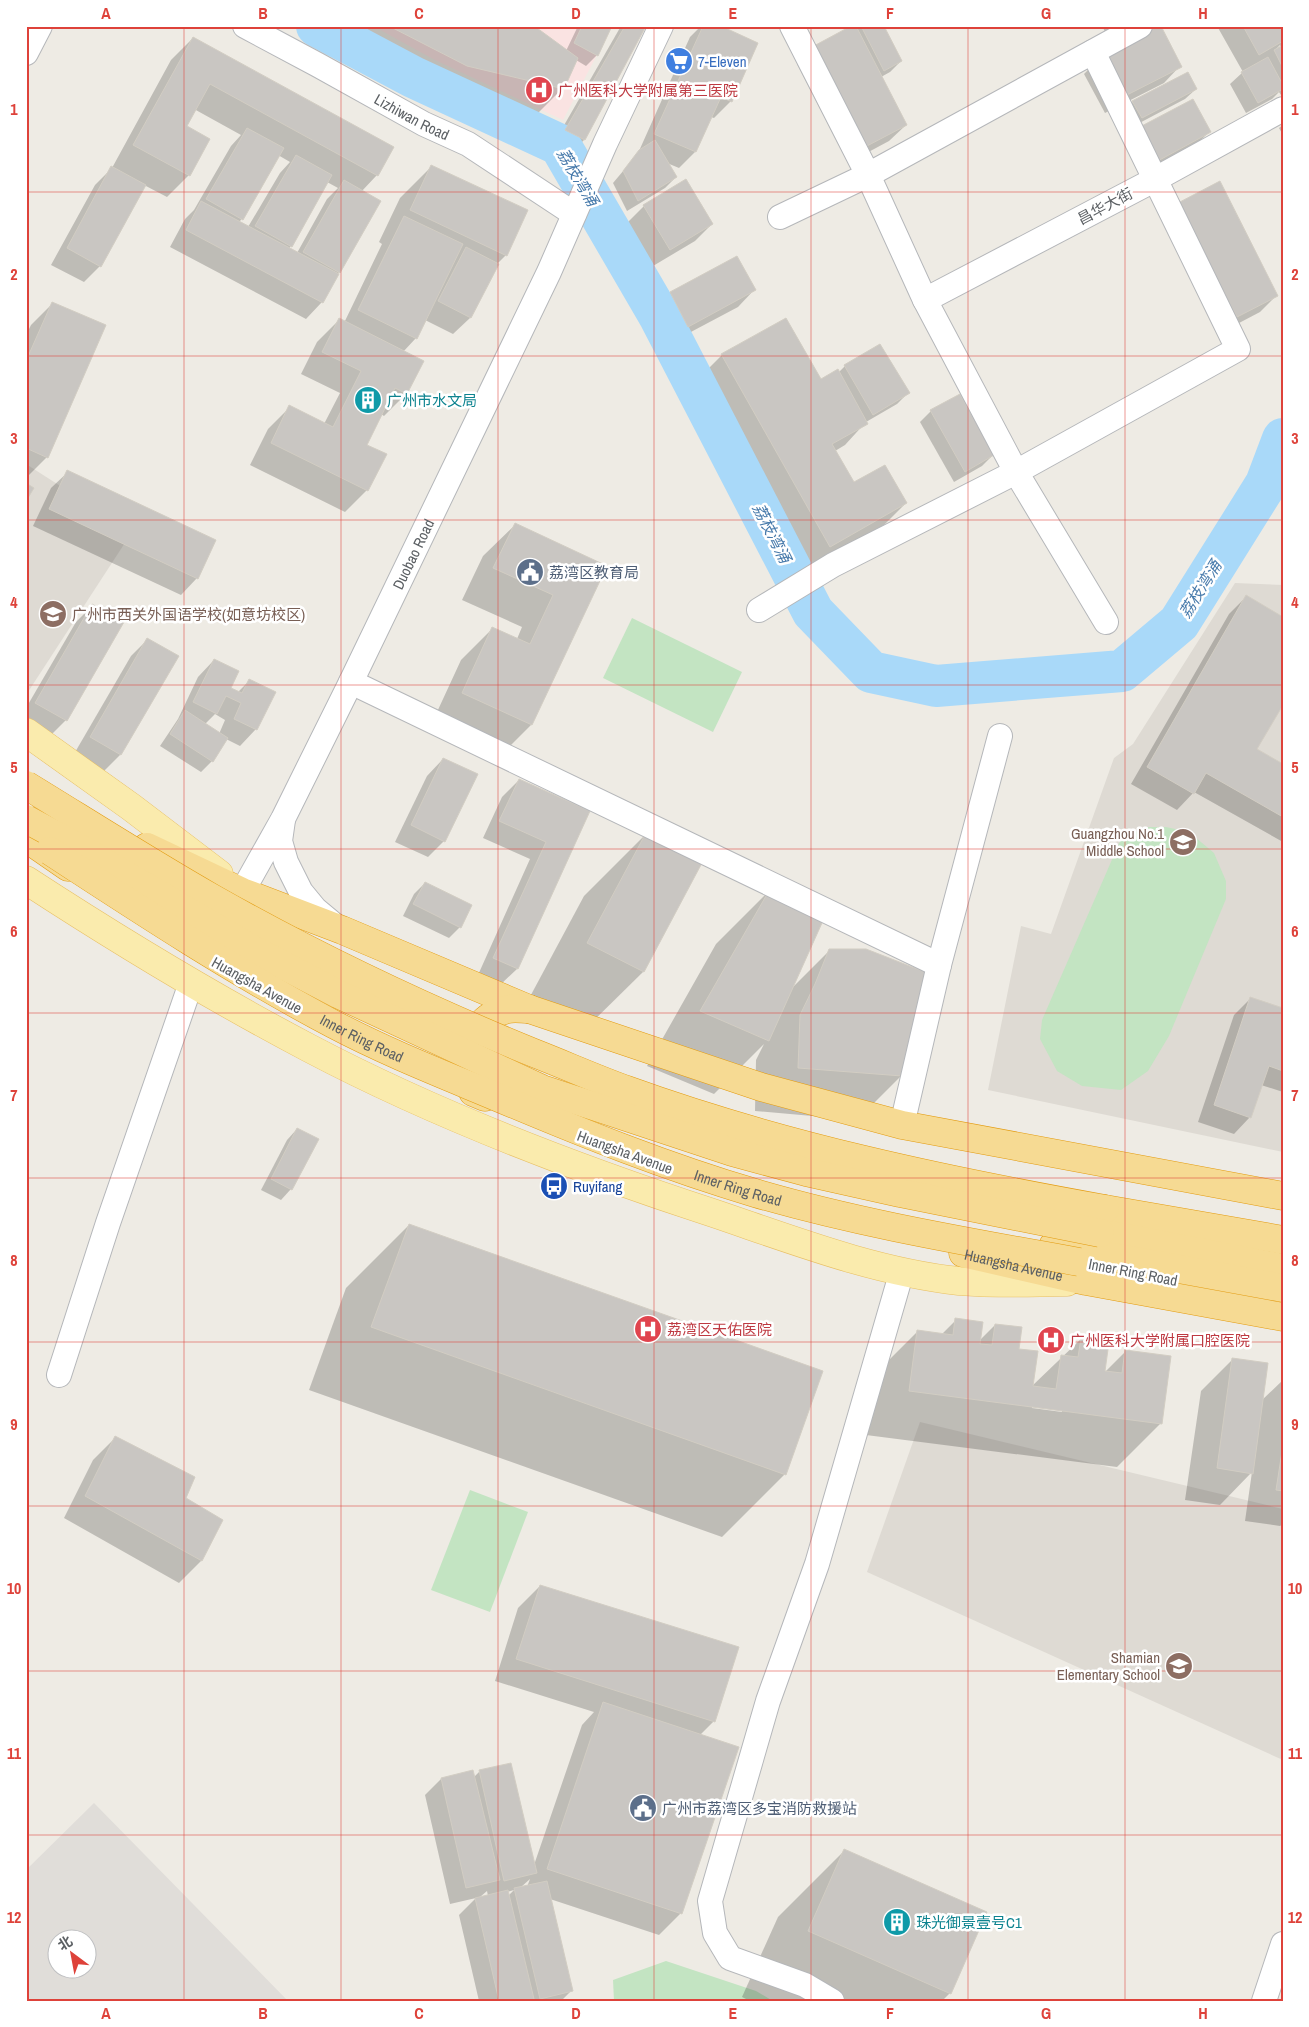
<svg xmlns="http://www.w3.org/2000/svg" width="1309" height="2027" font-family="'Archivo Narrow','Noto Sans SC',sans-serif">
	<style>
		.industrial { fill: #e0ddd9; fill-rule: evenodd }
		.education { fill: #dedad3 }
		.medical { fill: #fae3e2 }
		.green { fill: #c3e4c2 }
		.shadow { fill: #0003; fill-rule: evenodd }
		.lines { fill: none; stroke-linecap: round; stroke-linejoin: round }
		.river { stroke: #a9d9f9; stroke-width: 42 }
		.building { fill: #c9c6c2; stroke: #d2cdc3 }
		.minor-casing { stroke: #b5b7ba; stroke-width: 26 }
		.major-casing { stroke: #e8bf63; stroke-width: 29 }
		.highway-casing { stroke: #e39b0f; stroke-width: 29 }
		.minor { stroke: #fff; stroke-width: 24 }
		.major { stroke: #faebad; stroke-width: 28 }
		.highway { stroke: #f6da93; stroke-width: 28 }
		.highway-bridge-casing { stroke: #e39b0f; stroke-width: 29; stroke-linecap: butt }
		.highway-bridge { stroke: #f6da93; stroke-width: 28 }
		.grid { fill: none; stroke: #de423a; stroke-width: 1; stroke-opacity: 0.55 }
		.labels { text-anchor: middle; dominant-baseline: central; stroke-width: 5; stroke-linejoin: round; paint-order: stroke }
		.shop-label { font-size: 15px; fill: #366cbe; stroke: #fff; text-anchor: start }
		.health-label { font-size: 15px; fill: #be3a42; stroke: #fff; text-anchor: start }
		.street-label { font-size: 15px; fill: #5c6064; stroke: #fff }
		.culture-label { font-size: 15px; fill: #0d838f; stroke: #fff; text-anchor: start }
		.service-label { font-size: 15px; fill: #4e5e75; stroke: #fff; text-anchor: start }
		.education-label { font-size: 15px; fill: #785e54; stroke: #fff; text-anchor: end }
		.transit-label { font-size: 15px; fill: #164399; stroke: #fff; text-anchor: start }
		.water-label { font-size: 16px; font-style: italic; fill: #477aab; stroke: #fff }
		.neatline { fill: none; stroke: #de423a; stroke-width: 2 }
		.grid-label { font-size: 16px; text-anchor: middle; font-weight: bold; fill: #de423a }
	</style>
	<rect width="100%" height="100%" fill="#eeebe4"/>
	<path class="industrial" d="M94,1803L288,2001H26V1870ZM58,1940H88V1970H58Z"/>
	<g class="education">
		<polygon points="26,464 132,532 26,695"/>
		<polygon points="1235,583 1283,585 1283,1152 988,1090 1021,926 1051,934 1114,758 1133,744"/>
		<polygon points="920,1422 1283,1509 1283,1760 867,1572"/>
	</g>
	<polygon class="medical" points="373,26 612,26 563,120 433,59"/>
	<g class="green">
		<polygon points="632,618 742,672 713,732 603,678"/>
		<polygon points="1147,827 1166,827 1189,832 1214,853 1226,881 1226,899 1169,1036 1148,1071 1121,1090 1082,1086 1057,1071 1040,1039 1042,1020 1121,839"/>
		<polygon points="470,1490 528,1512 490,1612 431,1590"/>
		<polygon points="666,1961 756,1991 773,2001 614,2001 613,1980"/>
	</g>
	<g class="shadow">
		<polygon points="369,26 536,26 535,29 566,51 578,26 611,26 597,55 586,66 576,60 563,88 531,120 435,97 354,56"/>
		<polygon points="621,26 645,26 584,140 573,151 555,141"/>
		<polygon points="701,26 718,26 757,43 731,101 714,118 711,117 695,152 679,168 667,163 676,177 665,188 627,211 613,183 640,151 639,151 690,37"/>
		<polygon points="856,26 883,26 901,61 890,72 881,77 906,125 889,141 848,163 797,64 813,48"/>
		<polygon points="1102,26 1131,26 1109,39"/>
		<path d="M1217,26H1279L1282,30L1283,29V94L1281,95L1279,92L1272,99L1246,113L1230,84L1243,72ZM1280,45L1281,48L1274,51Z"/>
		<path d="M193,38L377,175L361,192L339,272L322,302L306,319L170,247L185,219L194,210L231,146L241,135L194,109L185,127L189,175L167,197L144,185L100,266L84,282L51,265L95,185L112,168L171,60ZM278,155L290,162L280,173L248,227L239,223ZM327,182L338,188L327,199L297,253L289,249Z"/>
		<polygon points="1101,57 1180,66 1164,83 1105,113 1084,74"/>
		<polygon points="1196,89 1185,99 1130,128 1122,113 1133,102"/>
		<polygon points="1283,125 1283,135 1279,128"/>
		<polygon points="1209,132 1198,143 1143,173 1126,141"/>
		<polygon points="432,166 506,255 497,264 470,318 453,334 425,320 416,338 403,352 422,361 406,394 384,416 381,414 365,445 367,490 345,512 250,465 268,429 290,407 324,424 340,393 301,374 317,342 339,320 344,323 382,244 379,242 400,198"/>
		<polygon points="685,181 712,224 695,241 653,266 627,223 644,206"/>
		<polygon points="1162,220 1277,295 1260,312 1220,333"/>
		<polygon points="736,257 754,290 738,307 672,342 654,309 670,293"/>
		<polygon points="53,303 47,457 26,478 26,335 31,325"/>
		<polygon points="722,355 820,381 838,373 845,366 908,393 897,404 866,422 845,445 835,451 854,484 906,503 884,525 807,568 700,377"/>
		<polygon points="931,411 993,455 982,466 954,482 920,422"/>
		<polygon points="68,472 197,578 181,595 33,526 51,488"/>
		<polygon points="515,525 605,567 531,725 500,756 431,725 461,660 493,628 517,639 522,627 462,600 483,556"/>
		<polygon points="1246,597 1255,750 1283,765 1283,842 1194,792 1177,810 1131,784 1229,614"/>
		<polygon points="93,605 66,720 49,737 26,724 26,708 76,622"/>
		<polygon points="147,640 120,755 104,771 74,754 131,656"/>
		<path d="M214,660L230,688L238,692L249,681L256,729L240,746L226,739L212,761L201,772L160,746L178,719L198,677ZM215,714L225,720L219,734L205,724Z"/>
		<polygon points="443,759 444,841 428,857 395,842 427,776"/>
		<polygon points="519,780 588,811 517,969 500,985 478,975 530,859 483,838 502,797"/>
		<polygon points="647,833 701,861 643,972 580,1034 525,1006 584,896"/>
		<polygon points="425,883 460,927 449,938 403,916 414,894"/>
		<polygon points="770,890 792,988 830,950 901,1076 857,1120 755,1111 756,1060 764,1044 714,1094 647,1066 716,944"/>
		<polygon points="1251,998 1283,1009 1283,1092 1261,1085 1250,1117 1234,1134 1198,1122 1234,1015"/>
		<polygon points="297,1129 291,1189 281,1200 261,1190 287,1140"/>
		<polygon points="409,1225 785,1474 722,1537 309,1390 346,1288"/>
		<path d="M956,1320L979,1341L995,1325L1018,1350L1032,1386L1081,1339L1103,1374L1125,1352L1161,1423L1117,1467L866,1435L874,1375L917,1332L941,1335ZM1032,1406L1062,1410V1412L1032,1408Z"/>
		<polygon points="1233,1359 1262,1400 1283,1380 1283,1524 1280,1526 1245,1521 1252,1472 1220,1505 1185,1500 1201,1391"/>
		<polygon points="115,1438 184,1499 222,1520 201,1561 179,1583 64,1518 93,1460"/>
		<path d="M540,1586L714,1721L700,1735L681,1913L659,1935L550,1899L572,1990L561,2001H479L459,1915L476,1898L450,1904L425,1795L441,1779L474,1777L479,1772L510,1764L534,1865L582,1725L594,1712L495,1681L518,1608ZM530,1879L527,1887L520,1888ZM514,1890L508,1896L507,1892ZM487,1891L488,1896L480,1897Z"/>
		<polygon points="844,1851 950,1993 942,2001 750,2001 742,1997 778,1917"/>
	</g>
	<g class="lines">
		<polyline class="river" points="317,26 413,77 560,145 660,317 813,612 871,672 936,686 1122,671 1179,623 1266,484 1283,439"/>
	</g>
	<g class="building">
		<polygon points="389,26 538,26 537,28 578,58 564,89 467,66"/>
		<polygon points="582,26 612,26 598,56 574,43"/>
		<polygon points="625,26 646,26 585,140 565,130"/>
		<polygon points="703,26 721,26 758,43 732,102 721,97 696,152 654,134"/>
		<polygon points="851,26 856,26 907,125 865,147 812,47"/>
		<polygon points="861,26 884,26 902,61 884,71"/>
		<polygon points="1158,26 1161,26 1182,67 1121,98 1100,56"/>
		<polygon points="1243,26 1281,26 1283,29 1283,41 1259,55"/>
		<polygon points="193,37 394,147 378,176 210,84 187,126 210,139 190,176 133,145"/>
		<polygon points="1283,45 1283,68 1274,50"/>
		<polygon points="1268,57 1283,85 1283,89 1258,103 1241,72"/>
		<polygon points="1188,72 1197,89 1142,118 1132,101"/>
		<polygon points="1193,99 1211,132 1154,163 1136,129"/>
		<polygon points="247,128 284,148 243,220 206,199"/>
		<polygon points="655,140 677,177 638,201 623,171 639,150"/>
		<polygon points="296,155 332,175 292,247 255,226"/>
		<polygon points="431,165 528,210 507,256 410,210"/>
		<polygon points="111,166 146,185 101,267 67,248"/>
		<polygon points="686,179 713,224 670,250 643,205"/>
		<polygon points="344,180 381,201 340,273 303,252"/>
		<polygon points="1220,181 1278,296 1237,317 1178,203"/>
		<polygon points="201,201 339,274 323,303 186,230"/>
		<polygon points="404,216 463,244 417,339 358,310"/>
		<polygon points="466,247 499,264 471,318 438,301"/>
		<polygon points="737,256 756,290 688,327 670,292"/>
		<polygon points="52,302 106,325 48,458 26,448 26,361"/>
		<polygon points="339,318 424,361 407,394 395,388 367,445 387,454 368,491 271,443 289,405 333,427 361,371 322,352"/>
		<polygon points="786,318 821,379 838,369 868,424 832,444 854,482 885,465 907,503 830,547 721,354"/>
		<polygon points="880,344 910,393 873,415 844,365"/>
		<polygon points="960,394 994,455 965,472 930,410"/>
		<polygon points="67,470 216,540 198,579 49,509"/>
		<polygon points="26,483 34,488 26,501"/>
		<polygon points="515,523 607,566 532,725 462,693 492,627 530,644 553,595 493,568"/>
		<polygon points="1246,595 1283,617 1283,705 1257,749 1283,764 1283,817 1206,773 1194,794 1147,767"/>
		<polygon points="92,604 124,622 67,721 35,703"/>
		<polygon points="147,638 179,656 121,755 90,737"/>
		<polygon points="214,659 239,671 231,688 242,693 249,679 276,692 257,730 234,719 241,703 226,696 217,714 193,702"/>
		<polygon points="185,710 228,738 213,762 170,734"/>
		<polygon points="443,758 478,774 445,842 411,825"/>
		<polygon points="519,779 590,811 518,969 493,958 546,842 499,821"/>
		<polygon points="647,831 703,861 644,972 587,943"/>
		<polygon points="425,882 472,905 461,928 413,904"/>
		<polygon points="770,889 826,914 769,1041 700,1011"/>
		<polygon points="829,949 866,949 925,972 902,1076 798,1068 800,1015 815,984"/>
		<polygon points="1250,997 1283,1008 1283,1071 1269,1066 1251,1118 1214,1105"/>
		<polygon points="297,1128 319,1139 292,1190 271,1179"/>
		<polygon points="409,1224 823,1371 786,1475 371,1327"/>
		<polygon points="955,1318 983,1322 980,1344 992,1345 995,1324 1022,1327 1019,1349 1038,1351 1033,1386 1056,1389 1061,1355 1078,1357 1081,1338 1109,1342 1105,1371 1122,1373 1125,1350 1171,1356 1162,1424 909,1391 917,1330 953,1335"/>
		<polygon points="1232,1358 1268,1363 1253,1474 1217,1468"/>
		<polygon points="115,1436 195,1477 186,1498 223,1520 202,1561 85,1496"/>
		<polygon points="1283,1445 1283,1491 1276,1490"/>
		<polygon points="540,1585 739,1647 715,1722 516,1659"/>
		<polygon points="603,1702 739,1747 682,1914 547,1869"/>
		<polygon points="511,1763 537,1873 504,1881 479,1770"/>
		<polygon points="473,1770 500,1880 466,1888 441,1778"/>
		<polygon points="844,1849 987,1912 951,1994 808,1931"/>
		<polygon points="547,1881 573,1991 540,1999 514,1888"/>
		<polygon points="508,1890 534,1999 528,2001 499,2001 475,1898"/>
	</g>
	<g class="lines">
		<g class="minor-casing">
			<g id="minor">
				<path id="s1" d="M245,26L318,65L424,124L468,144L574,214"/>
				<polyline points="792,26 868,175 925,300 1016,472 1106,622"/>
				<polyline points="26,53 40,26"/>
				<polyline points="780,217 868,175 1140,26"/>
				<polyline points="925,300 1154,180 1283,109"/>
				<polyline points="759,610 833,565 1016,472 1238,349 1093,52"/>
				<polyline points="351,682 939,965"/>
				<polyline points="283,820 280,841 286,862 301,892 315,909 333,924"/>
				<path id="s2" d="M227,904L242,892L283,819L351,682L549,272L605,144L661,26"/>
				<polyline points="902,1125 939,965 1000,736"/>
				<polyline points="59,1375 108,1223 191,983"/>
				<polyline points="832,2001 805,1985 730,1958 715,1933 710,1901 768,1701 817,1564 902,1271"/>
				<polyline points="1264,2001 1283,1944"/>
			</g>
		</g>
		<g class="major-casing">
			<g id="major">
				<polyline points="26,732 131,807 219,874"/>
				<path d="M26,880C118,940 212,997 309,1048C438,1116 575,1168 713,1213C793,1240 875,1272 959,1281C995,1284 1031,1283 1067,1282"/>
			</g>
		</g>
		<g class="highway-casing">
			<g id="highway">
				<polyline points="26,838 68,867"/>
				<polyline points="147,847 242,892 342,930 529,1009 761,1087 902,1125 1283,1196"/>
				<path d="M485,1097L473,1092C470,1085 466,1077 465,1070C463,1043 481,1014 509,1009C515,1008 522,1009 529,1009"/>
				<polyline points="1105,1209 1283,1240"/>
				<polyline points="1100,1233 1283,1268"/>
				<polyline points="1053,1246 1283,1288"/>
				<path id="s3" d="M963,1253L1086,1281L1283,1317"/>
			</g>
		</g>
		<use href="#minor" class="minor"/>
		<use href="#major" class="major"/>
		<use href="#highway" class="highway"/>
		<g class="highway-bridge-casing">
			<g id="highway-bridge">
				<path d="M26,785C88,823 149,862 212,898C316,957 424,1008 534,1053C565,1065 596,1079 627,1090C782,1146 943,1180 1105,1209"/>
				<polyline points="26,819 85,851 254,950 338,994 542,1089 732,1152 806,1172 900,1193 1100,1233"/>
				<path id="s4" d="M50,851C143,912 235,972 333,1024C386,1052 442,1074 497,1097C582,1133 667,1167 755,1193C861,1224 970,1242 1079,1262"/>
			</g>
		</g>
		<use href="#highway-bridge" class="highway-bridge"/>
	</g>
	<path class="grid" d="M184,26V2001M341,26V2001M498,26V2001M654,26V2001M811,26V2001M968,26V2001M1125,26V2001M26,192H1283M26,356H1283M26,520H1283M26,685H1283M26,849H1283M26,1013H1283M26,1178H1283M26,1342H1283M26,1506H1283M26,1671H1283M26,1835H1283"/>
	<defs>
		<g id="supermarket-disc" transform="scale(1.4375)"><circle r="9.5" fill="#3f7fe0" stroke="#fff"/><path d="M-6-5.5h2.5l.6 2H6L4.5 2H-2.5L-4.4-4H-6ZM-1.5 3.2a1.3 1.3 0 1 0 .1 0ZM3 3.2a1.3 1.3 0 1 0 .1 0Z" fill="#fff"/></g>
		<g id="hospital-disc" transform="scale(1.4375)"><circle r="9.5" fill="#e0444e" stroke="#fff"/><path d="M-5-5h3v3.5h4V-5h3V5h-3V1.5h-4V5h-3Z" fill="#fff"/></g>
		<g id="building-disc" transform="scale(1.4375)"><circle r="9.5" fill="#0f9aa8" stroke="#fff"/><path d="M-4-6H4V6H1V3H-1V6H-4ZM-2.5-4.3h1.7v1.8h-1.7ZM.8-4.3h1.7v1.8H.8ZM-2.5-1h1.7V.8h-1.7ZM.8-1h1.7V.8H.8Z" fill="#fff"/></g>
		<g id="civic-disc" transform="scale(1.4375)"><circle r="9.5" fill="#5c6f8a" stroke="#fff"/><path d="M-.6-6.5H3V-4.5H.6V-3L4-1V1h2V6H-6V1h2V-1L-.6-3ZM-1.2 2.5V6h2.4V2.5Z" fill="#fff"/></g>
		<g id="school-disc" transform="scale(1.4375)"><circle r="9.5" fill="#8d6e63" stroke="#fff"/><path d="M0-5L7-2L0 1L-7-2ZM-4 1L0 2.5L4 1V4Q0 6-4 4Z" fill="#fff"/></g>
		<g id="bus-disc" transform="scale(1.4375)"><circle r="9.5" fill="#1a4fb4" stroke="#fff"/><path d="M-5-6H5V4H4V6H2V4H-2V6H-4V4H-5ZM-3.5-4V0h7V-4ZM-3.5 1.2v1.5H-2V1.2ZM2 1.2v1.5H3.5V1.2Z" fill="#fff"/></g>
	</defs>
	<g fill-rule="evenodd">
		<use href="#supermarket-disc" x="679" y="61"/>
		<use href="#hospital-disc" x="539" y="90"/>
		<use href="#building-disc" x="368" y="400"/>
		<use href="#civic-disc" x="530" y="572"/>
		<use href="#school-disc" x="53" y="614"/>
		<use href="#school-disc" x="1183" y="842"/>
		<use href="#bus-disc" x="554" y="1186"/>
		<use href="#hospital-disc" x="648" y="1329"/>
		<use href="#hospital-disc" x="1051" y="1340"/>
		<use href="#school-disc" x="1179" y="1666"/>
		<use href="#civic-disc" x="643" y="1808"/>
		<use href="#building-disc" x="897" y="1922"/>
	</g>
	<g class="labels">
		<g class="shop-label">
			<text x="698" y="61">7-Eleven</text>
		</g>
		<g class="health-label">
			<text x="558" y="90">广州医科大学附属第三医院</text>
			<text x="667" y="1329">荔湾区天佑医院</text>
			<text x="1070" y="1340">广州医科大学附属口腔医院</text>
		</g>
		<g class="street-label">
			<text stroke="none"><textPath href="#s1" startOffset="190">Lizhiwan Road</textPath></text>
			<text transform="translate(1105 206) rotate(-28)">昌华大街</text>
			<text stroke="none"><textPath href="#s2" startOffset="398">Duobao Road</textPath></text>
			<text transform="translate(257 985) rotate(29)">Huangsha Avenue</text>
			<text stroke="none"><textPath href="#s4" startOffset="364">Inner Ring Road</textPath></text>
			<text transform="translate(625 1152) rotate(20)">Huangsha Avenue</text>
			<text stroke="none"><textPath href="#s4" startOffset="769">Inner Ring Road</textPath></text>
			<text stroke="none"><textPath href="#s3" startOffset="52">Huangsha Avenue</textPath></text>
			<text transform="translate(1133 1272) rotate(11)">Inner Ring Road</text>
		</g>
		<g class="culture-label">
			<text x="387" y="400">广州市水文局</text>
			<text x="916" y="1922">珠光御景壹号C1</text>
		</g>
		<g class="service-label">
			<text x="549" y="572">荔湾区教育局</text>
			<text x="662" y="1808">广州市荔湾区多宝消防救援站</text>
		</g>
		<g class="education-label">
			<text x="72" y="614" text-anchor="start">广州市西关外国语学校(如意坊校区)</text>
			<text x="1164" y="833">Guangzhou No.1<tspan x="1164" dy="17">Middle School</tspan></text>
			<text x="1160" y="1657">Shamian<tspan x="1160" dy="17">Elementary School</tspan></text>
		</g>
		<g class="transit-label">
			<text x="573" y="1186">Ruyifang</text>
		</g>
		<g class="water-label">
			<text transform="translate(578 177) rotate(59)">荔枝湾涌</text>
			<text transform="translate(772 533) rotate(63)">荔枝湾涌</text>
			<text transform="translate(1200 589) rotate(-58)">荔枝湾涌</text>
		</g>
	</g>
	<rect width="1309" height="2027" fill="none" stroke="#ffffff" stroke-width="55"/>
	<g transform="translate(72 1954) rotate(328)"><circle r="24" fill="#ffffff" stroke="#bebfc1"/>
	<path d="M0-4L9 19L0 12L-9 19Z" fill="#de423a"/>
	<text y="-8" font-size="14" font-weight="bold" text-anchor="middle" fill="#5c6064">北</text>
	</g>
	<rect x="28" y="28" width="1254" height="1972" class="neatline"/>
	<g class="grid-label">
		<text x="106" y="19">A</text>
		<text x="263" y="19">B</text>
		<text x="419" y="19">C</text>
		<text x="576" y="19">D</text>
		<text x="733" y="19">E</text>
		<text x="890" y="19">F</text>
		<text x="1046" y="19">G</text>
		<text x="1203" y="19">H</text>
		<text x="14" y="115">1</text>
		<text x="1295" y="115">1</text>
		<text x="14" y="280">2</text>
		<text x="1295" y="280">2</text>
		<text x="14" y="444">3</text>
		<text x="1295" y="444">3</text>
		<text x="14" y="608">4</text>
		<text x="1295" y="608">4</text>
		<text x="14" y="773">5</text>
		<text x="1295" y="773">5</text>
		<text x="14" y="937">6</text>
		<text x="1295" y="937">6</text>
		<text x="14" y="1101">7</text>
		<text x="1295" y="1101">7</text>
		<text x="14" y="1266">8</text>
		<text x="1295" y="1266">8</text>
		<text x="14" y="1430">9</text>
		<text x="1295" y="1430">9</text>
		<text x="14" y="1594">10</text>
		<text x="1295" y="1594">10</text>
		<text x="14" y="1759">11</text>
		<text x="1295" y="1759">11</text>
		<text x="14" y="1923">12</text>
		<text x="1295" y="1923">12</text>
		<text x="106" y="2019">A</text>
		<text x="263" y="2019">B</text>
		<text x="419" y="2019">C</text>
		<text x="576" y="2019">D</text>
		<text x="733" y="2019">E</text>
		<text x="890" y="2019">F</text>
		<text x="1046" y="2019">G</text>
		<text x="1203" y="2019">H</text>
	</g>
</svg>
